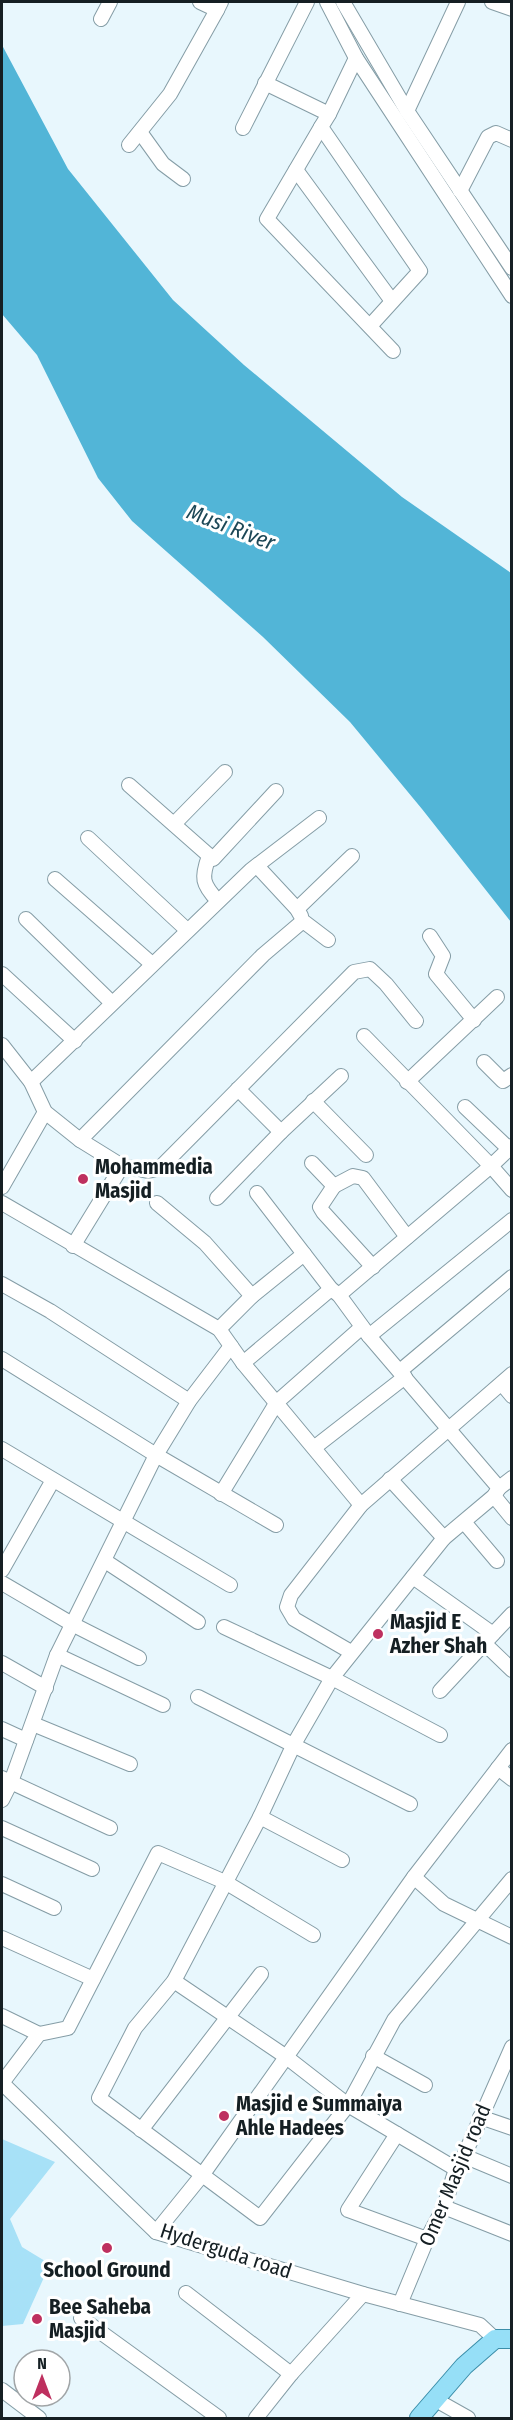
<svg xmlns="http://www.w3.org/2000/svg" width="513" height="2420" font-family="'Fira Sans Condensed',sans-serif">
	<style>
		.green { fill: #a7e1f7 }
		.water { fill: #52b5d7 }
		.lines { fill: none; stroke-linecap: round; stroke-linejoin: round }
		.minor-casing { stroke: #859da6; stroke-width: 16 }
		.major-casing { stroke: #3b8ea9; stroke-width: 20 }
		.minor { stroke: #fff; stroke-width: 14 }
		.major { stroke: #96dff7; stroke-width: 18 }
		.poi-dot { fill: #be305f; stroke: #fff; stroke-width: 2 }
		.labels { text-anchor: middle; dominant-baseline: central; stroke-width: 6; stroke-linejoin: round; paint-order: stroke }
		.poi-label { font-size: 21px; font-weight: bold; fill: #151f23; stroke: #fff; text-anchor: start }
		.street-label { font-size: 21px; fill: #151f23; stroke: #fff }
		.water-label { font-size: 22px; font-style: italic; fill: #1d4857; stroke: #fff }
	</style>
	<rect width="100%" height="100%" fill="#e8f7fd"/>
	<polygon class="green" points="2,2139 55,2162 10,2219 22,2247 50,2264 23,2324 2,2326"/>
	<polygon class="water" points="2,45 68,169 173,300 244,365 402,497 511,573 511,922 422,809 350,722 263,637 132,521 98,478 37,355 2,314"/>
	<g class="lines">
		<g class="minor-casing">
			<g id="minor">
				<polyline points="200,2 217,10 221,2"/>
				<polyline points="327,2 356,58 512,296"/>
				<polyline points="343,2 407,111 512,268"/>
				<polyline points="492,2 512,9"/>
				<polyline points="101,19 110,2"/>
				<polyline points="265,83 329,114 356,58"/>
				<polyline points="407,111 458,2"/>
				<polyline points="329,114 321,127 420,271 370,326"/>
				<polyline points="321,127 267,219 393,351"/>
				<polyline points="243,128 307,2"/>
				<polyline points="140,132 163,164 183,179"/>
				<polyline points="129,145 170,94 217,10"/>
				<polyline points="296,170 392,301"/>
				<polyline points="460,191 488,137 496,133 512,140"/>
				<polyline points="129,785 213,859 276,791"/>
				<polyline points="174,824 225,772"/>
				<polyline points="88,838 187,930"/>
				<path d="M209,856C201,878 202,884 218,901"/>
				<polyline points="257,866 297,909 301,916"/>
				<polyline points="55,879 152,964"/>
				<polyline points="297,909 352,856"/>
				<polyline points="26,919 112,1003"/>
				<polyline points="430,936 443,956 436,974 474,1020"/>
				<polyline points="2,974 75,1041"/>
				<polyline points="364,1036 491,1166 512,1146"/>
				<polyline points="2,1045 31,1082 45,1112 80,1140 122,1166 148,1171 160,1168 354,972 370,969 386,984 416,1021"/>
				<polyline points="484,1062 503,1081 512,1075"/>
				<polyline points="31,1082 251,870 319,818"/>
				<polyline points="407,1082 497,997"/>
				<polyline points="238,1089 281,1132"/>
				<polyline points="313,1101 366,1155"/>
				<polyline points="465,1107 508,1148"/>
				<polyline points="80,1140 263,955 303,921 328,940"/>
				<polyline points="312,1163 334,1186 320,1207 323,1212 373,1267"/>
				<polyline points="334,1186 353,1176 363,1178 407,1237"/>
				<polyline points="2,1187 45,1112"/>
				<polyline points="257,1193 331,1289 339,1295 369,1336 499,1488 512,1478"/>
				<polyline points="217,1198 281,1132 341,1076"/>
				<polyline points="2,1203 219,1329 243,1363 361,1505"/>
				<polyline points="157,1203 205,1243 252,1296"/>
				<polyline points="73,1246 122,1166"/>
				<polyline points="2,1284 50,1311 189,1401"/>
				<polyline points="339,1295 491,1166 512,1190"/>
				<polyline points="219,1329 252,1296 304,1254"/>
				<polyline points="369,1336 512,1220"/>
				<polyline points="2,1359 156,1455 276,1525"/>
				<polyline points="243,1363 331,1289"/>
				<polyline points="400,1371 512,1277"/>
				<polyline points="502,1384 512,1396"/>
				<polyline points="315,1447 405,1377"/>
				<polyline points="2,1449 230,1585"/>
				<polyline points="390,1479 444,1538"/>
				<polyline points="499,1488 494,1496 444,1538 332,1678 294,1744 260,1817 174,1981 135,2028 99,2098 260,2218 348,2105 394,2020 512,1879"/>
				<polyline points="221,1494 277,1402 362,1327"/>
				<polyline points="494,1496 512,1518"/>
				<polyline points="464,1522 497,1561"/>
				<polyline points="105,1561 198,1622"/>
				<polyline points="2,1570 53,1480"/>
				<polyline points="413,1577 493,1634 512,1614"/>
				<polyline points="2,1583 72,1624 139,1658"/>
				<polyline points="224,1627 332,1678 440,1735"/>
				<polyline points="485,1644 512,1670"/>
				<polyline points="351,1652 294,1619 287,1607 291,1595 361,1505 512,1374"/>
				<polyline points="57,1655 163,1705"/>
				<polyline points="2,1663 46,1688"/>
				<polyline points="440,1691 493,1634"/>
				<polyline points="198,1697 410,1804"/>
				<polyline points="33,1724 130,1764"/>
				<polyline points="2,1729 26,1740"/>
				<polyline points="498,1768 512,1779"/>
				<polyline points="2,1778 110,1828"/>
				<polyline points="2,1800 11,1782 57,1655 156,1455 189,1401 231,1346"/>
				<polyline points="260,1817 342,1860"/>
				<polyline points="2,1828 92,1869"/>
				<polyline points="414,1877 444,1904 512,1937"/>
				<polyline points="2,1884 54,1908"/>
				<polyline points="2,1938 93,1979"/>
				<polyline points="174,1981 285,2056 348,2105 456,2169"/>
				<polyline points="2,2016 39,2034"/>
				<polyline points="373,2056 425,2085"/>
				<polyline points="2,2083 156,2232 363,2294 480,2325 495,2339"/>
				<polyline points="2,2083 39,2034 68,2028 158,1853 225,1882 313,1935"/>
				<polyline points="480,2117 512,2128"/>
				<polyline points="141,2130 261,1974"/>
				<polyline points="397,2134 348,2210 427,2239"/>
				<polyline points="464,2156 512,2176"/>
				<polyline points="444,2207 512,2234"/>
				<polyline points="156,2232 203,2174 414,1877 512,1750"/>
				<polyline points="186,2293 291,2374"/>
				<polyline points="400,2304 427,2239 444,2207 456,2169 464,2156 512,2047"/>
				<polyline points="81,2318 219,2418"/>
				<polyline points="2,2390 39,2418"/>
				<polyline points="436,2400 468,2418"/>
				<polyline points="256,2418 291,2374 363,2294"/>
			</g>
		</g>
		<g class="major-casing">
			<polyline id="major" points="419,2418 464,2366 495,2339 512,2339"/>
		</g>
		<use href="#minor" class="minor"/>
		<use href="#major" class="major"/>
	</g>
	<g class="poi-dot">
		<circle cx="83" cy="1179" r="6"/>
		<circle cx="378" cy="1634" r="6"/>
		<circle cx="224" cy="2116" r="6"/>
		<circle cx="107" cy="2248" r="6"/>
		<circle cx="37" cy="2319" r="6"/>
	</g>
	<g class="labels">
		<g class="poi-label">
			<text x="95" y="1167">Mohammedia<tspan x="95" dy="24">Masjid</tspan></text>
			<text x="390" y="1622">Masjid E<tspan x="390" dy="24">Azher Shah</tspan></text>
			<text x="236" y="2104">Masjid e Summaiya<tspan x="236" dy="24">Ahle Hadees</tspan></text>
			<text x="107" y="2270" text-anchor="middle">School Ground</text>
			<text x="49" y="2307">Bee Saheba<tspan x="49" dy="24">Masjid</tspan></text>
		</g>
		<g class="street-label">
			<text transform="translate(455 2175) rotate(-67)">Omer Masjid road</text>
			<text transform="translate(226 2251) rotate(18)">Hyderguda road</text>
		</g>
		<g class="water-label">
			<text transform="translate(231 527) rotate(21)">Musi River</text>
		</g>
	</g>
	<rect width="513" height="2420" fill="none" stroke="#151f23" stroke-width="6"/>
	<g transform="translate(42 2378)"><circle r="28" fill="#ffffff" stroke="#a1a5a7" stroke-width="1.5"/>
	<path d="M0-4.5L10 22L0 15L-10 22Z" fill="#be305f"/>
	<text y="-9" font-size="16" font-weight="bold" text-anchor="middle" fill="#151f23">N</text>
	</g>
</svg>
